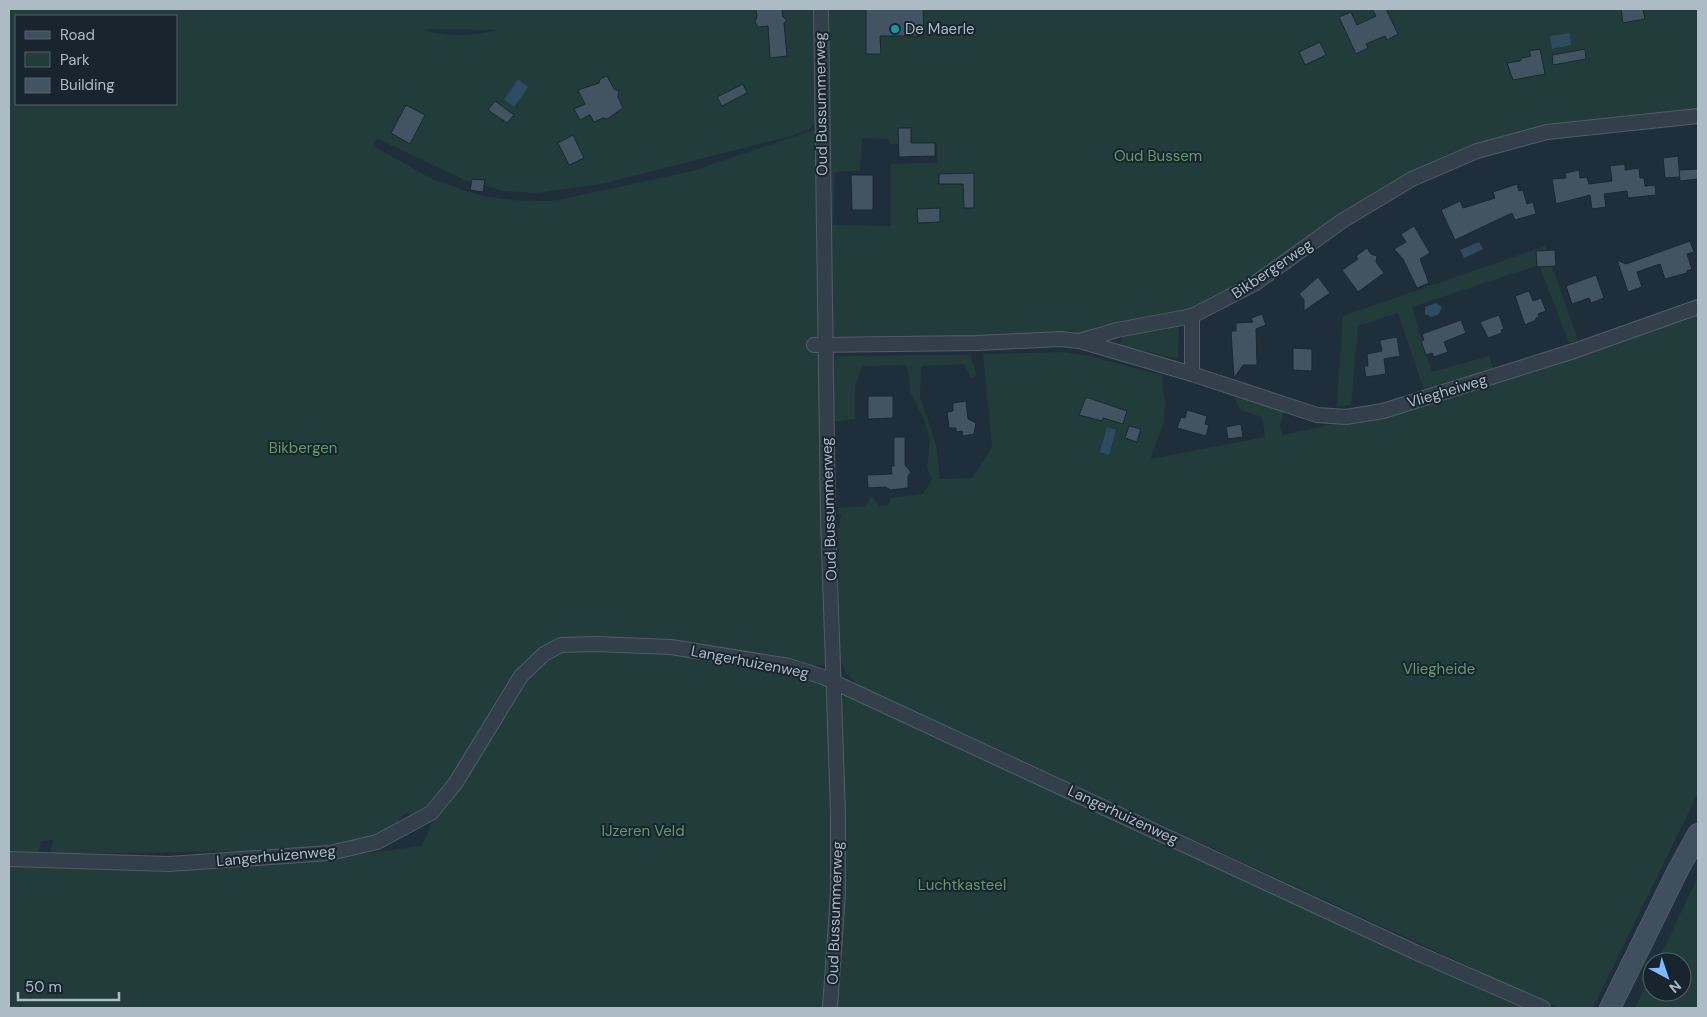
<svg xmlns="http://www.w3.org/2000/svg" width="1707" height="1017" font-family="'DM Sans',sans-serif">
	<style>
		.green { fill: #213c3b; fill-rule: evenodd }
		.water { fill: #2f4b62 }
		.building { fill: #425462; stroke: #1a2731 }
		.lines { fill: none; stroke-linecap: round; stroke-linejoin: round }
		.minor-casing { stroke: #505e68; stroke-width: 16 }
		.secondary-casing { stroke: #505e68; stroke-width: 22 }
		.minor { stroke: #33404b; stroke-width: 14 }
		.secondary { stroke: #404f5e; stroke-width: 20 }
		.culture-dot { fill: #0f9aa8; stroke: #18252f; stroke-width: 2 }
		.labels { text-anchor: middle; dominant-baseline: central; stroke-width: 4; stroke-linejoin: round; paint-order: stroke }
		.poi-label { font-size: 15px; fill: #adbbc7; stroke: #18252f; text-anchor: start }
		.street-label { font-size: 15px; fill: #adbbc7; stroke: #18252f }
		.park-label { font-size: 15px; fill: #629a68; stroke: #18252f }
	</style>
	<rect width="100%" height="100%" fill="#1f2e3b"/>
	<g class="green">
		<path d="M9,9H814L815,122L811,128L791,136L602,184L536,193L504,191L467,181L378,139L373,146L432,179L463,190L482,196L511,200L545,201L558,200L692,171L829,125L827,9H1698V113C1600,122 1499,126 1410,173L1228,294L1186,312L1098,326L1077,334L1072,330C992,340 913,338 833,336L831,282L823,568L826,569V665L814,666L773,658L558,640C549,646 537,651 528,658C519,665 512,678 505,688C476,731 458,789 412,818L409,812L398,818L401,823L359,843L329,847L251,851L50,854L53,840L41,841L38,855L9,854ZM16,16H176V104H16ZM421,29L498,30C475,37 444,37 421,29ZM862,138L889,139L890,144L937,143V163L891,164V226L833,225L835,172L860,171Z"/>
		<polygon points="1545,246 1578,340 1569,343 1539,265 1412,307 1432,372 1489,356 1494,370 1425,393 1398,313 1358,326 1351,405 1337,406 1343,316"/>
		<polygon points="1698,312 1698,793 1593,1008 1559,1008 860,686 846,674 840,660 838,529 841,515 837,513 838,508 865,506 871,496 880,506 888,505 891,498 923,494 932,479 927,468 930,438 924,420 910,391 907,365 863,366 855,385 855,419 832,422 835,356 971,355 976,375 972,379 964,364 921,366 920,397 936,444 940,479 972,478 992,447 983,354 1065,352 1089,356 1162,375 1165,403 1164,422 1150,459 1265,437 1262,417 1240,410 1235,397 1284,412 1280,426 1282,435 1353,420 1385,416 1418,407"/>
		<polygon points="1179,323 1178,359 1120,345 1122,336"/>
		<polygon points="574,651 634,651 733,657 826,683 832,738 835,869 826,1008 9,1008 9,866 224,866 284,864 422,846 431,824 462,784 526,679 556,653"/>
		<polygon points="846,695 863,701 989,762 1530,1008 832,1008 841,701"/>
		<polygon points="1698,877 1698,1008 1635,1008 1652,972 1652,992 1682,992 1682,962 1657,962"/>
	</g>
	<g class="water">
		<polygon points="1570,33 1571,45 1552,49 1550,36"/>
		<polygon points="518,79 528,87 514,107 504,100"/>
		<polygon points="1479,242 1483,249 1464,258 1460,250"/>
		<polygon points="1436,303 1442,307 1439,314 1432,317 1425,314 1425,307"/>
		<polygon points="1107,427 1116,430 1109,455 1100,452"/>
	</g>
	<g class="building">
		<polygon points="756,9 782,9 783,17 787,20 784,23 787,56 770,58 768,26 758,27 755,22 757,17"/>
		<polygon points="866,9 923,9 924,36 880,36 881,54 866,54"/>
		<polygon points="1372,9 1386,9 1398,34 1387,40 1385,36 1366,44 1368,48 1356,54 1339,17 1351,12 1357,25 1376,16"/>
		<polygon points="1621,9 1643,9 1645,19 1623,23"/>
		<polygon points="1320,42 1326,55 1305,65 1299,52"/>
		<polygon points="1540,49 1545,74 1513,80 1507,63 1520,61 1522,58 1531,56 1529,51"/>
		<polygon points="1585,49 1586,59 1553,65 1552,55"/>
		<polygon points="607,76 614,89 619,91 618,97 623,108 607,119 603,118 594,122 590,115 580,120 574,109 585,104 578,90 599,83 600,79"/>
		<polygon points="743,84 747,93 722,106 717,97"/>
		<polygon points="495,101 514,115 507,123 488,110"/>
		<polygon points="406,105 425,115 410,144 391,133"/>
		<polygon points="898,128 911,128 911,143 935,143 935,156 899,157"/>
		<polygon points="573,135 584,158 569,165 558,143"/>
		<polygon points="1678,156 1680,177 1665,178 1663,158"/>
		<polygon points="1625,164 1625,170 1639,168 1640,178 1644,178 1645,186 1655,185 1656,195 1628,198 1627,191 1604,194 1606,207 1592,209 1590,195 1556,204 1552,179 1566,178 1565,173 1579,170 1580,178 1587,177 1589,184 1612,181 1610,166"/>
		<polygon points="1698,169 1698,179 1680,181 1679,170"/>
		<polygon points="974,173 974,208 964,208 963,184 939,184 939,174"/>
		<polygon points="851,175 873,175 873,210 852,210"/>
		<polygon points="472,179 485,180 483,192 470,190"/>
		<polygon points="1517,184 1519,191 1523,190 1527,204 1533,202 1536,214 1515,220 1512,213 1455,240 1441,210 1460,201 1463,208 1495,198 1493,192"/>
		<polygon points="940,208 940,222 918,223 917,209"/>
		<polygon points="1414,226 1430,253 1420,259 1429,283 1417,288 1403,259 1394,249 1406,242 1401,234"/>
		<polygon points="1690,241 1694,252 1687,254 1692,269 1687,271 1687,273 1665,279 1660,264 1637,272 1642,287 1628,292 1617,260 1626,264"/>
		<polygon points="1367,248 1371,254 1377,256 1376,262 1384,273 1358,292 1342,270 1358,259 1356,256"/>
		<polygon points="1555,250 1556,266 1537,267 1536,251"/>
		<polygon points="1596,275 1604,298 1591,303 1589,298 1572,304 1566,286"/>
		<polygon points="1318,277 1330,293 1304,311 1304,300 1299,294"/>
		<polygon points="1529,291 1533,301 1541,298 1546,311 1538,314 1539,317 1536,318 1536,320 1525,325 1515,296"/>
		<polygon points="1262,314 1266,325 1256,329 1257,365 1243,365 1234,378 1231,331 1236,331 1236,323 1253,322 1251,318"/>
		<polygon points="1499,315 1504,329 1501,330 1502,333 1488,338 1480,322"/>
		<polygon points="1461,320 1466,333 1444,342 1448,352 1434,357 1432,353 1426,355 1421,341 1424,340 1422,334"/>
		<polygon points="1397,337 1400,356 1384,359 1386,374 1366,377 1364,366 1368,366 1367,354 1382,351 1380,340"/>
		<polygon points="1293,348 1312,349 1312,371 1293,370"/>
		<polygon points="868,396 893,396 893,418 868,419"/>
		<polygon points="1086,397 1127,411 1123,424 1103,418 1102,421 1079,415"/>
		<polygon points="966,401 968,419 976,423 974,434 963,436 962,431 956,432 956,428 949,428 947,412 953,411 953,403"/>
		<polygon points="1187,410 1207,416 1205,424 1209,425 1206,436 1177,428 1181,417 1185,418"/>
		<polygon points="1241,424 1243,437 1228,439 1226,427"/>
		<polygon points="1129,426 1141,429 1137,442 1125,438"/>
		<polygon points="894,437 905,437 905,465 911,472 908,476 908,488 890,490 886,487 868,488 867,475 892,474 891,466 894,466"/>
	</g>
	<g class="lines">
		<g class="minor-casing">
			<g id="minor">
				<polyline points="821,9 828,519 838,813 838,893 830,1008"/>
				<polyline points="1080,341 1192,374 1317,415 1346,417 1383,411 1574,351 1698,307"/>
				<polyline points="814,345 977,343 1061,339 1079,341 1117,330 1192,316 1254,284 1342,221 1412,179 1477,151 1547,132 1698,116"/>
				<polyline points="1192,374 1192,316"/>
				<polyline points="9,859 169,864 330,853 377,842 431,813 455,784 521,676 544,654 561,645 595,644 671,647 789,666 823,677 1415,952 1543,1008"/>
			</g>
		</g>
		<g class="secondary-casing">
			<polyline id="secondary" points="1610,1008 1679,868 1698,834"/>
		</g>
		<use href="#minor" class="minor"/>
		<use href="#secondary" class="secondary"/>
	</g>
	<circle class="culture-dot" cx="895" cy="29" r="5"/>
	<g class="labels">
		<g class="poi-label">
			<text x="905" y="29">De Maerle</text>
		</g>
		<g class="street-label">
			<text transform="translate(821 104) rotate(-91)">Oud Bussummerweg</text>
			<text transform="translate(1272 269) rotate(-34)">Bikbergerweg</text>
			<text transform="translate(1447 391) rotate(-17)">Vliegheiweg</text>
			<text transform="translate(829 509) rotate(-92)">Oud Bussummerweg</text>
			<text transform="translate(750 662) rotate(11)">Langerhuizenweg</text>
			<text transform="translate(1123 815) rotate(25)">Langerhuizenweg</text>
			<text transform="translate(276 856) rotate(-5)">Langerhuizenweg</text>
			<text transform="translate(835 913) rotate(-88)">Oud Bussummerweg</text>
		</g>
		<g class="park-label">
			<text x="1158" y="156">Oud Bussem</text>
			<text x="303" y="448">Bikbergen</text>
			<text x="1439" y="669">Vliegheide</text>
			<text x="643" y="831">IJzeren Veld</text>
			<text x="962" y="885">Luchtkasteel</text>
		</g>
	</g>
	<rect width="1707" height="1017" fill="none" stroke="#adbbc7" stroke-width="20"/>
	<rect x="15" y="15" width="162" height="90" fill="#18252f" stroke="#54616c"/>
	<rect x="25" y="31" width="25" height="8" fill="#404f5e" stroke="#54616c"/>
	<text x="60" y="40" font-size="15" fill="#adbbc7">Road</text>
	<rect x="25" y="52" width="25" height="15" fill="#213c3b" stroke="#54616c"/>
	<text x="60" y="65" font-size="15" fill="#adbbc7">Park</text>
	<rect x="25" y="78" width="25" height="15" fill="#425462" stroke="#54616c"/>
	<text x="60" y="90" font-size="15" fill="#adbbc7">Building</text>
	<g transform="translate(1667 977) rotate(140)"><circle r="24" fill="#18252f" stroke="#54616c"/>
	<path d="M0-4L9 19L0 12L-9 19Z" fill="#7abeff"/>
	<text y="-8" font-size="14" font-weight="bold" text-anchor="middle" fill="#adbbc7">N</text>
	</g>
	<path d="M18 992v8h101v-8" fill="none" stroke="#adbbc7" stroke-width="2.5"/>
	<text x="25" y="992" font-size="15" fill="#adbbc7" stroke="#18252f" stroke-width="4" paint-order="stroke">50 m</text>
</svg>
